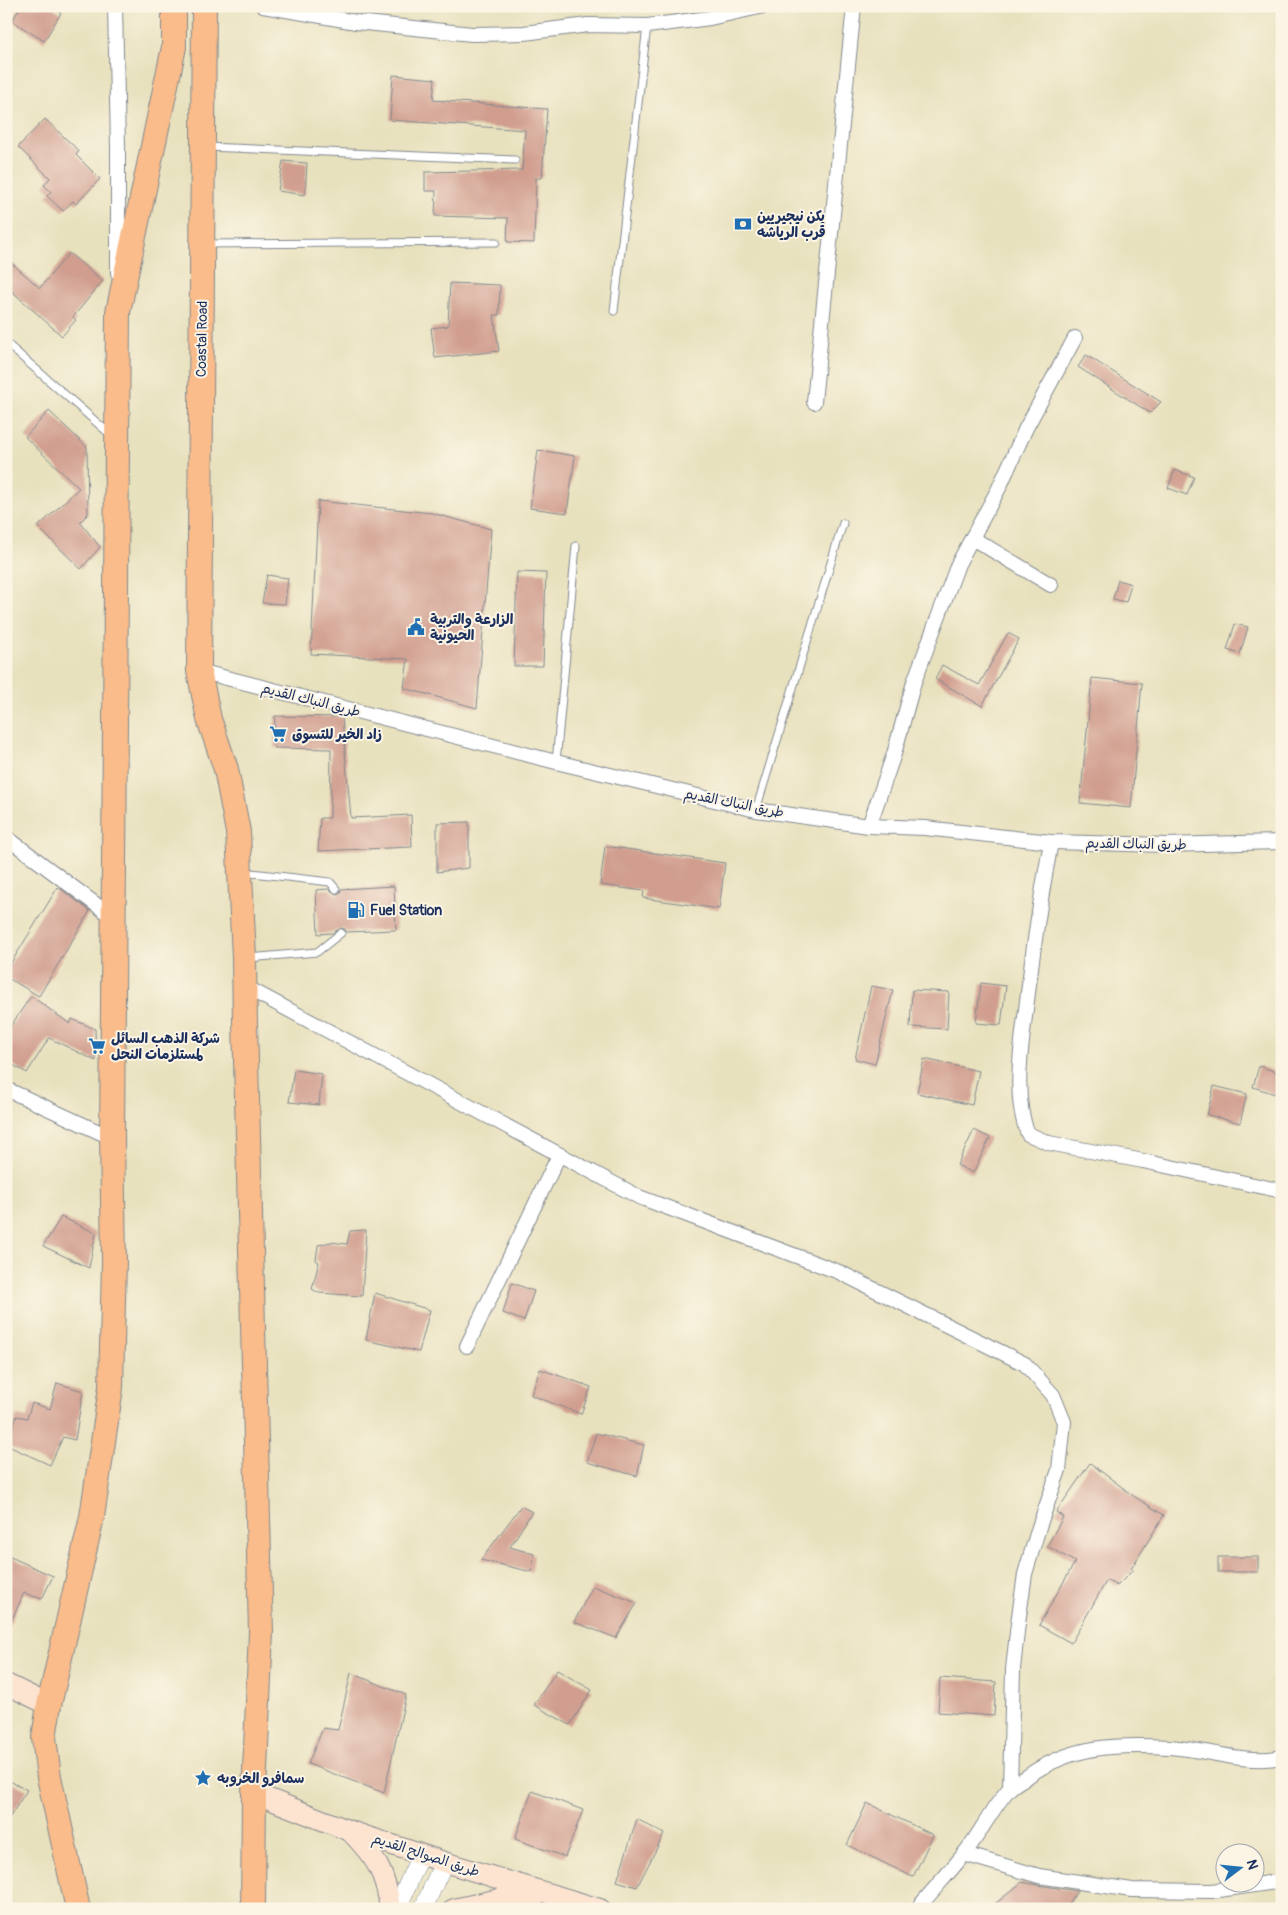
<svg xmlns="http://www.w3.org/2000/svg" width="1288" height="1915" font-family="Pangolin,'Playpen Sans Arabic',sans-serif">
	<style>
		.building { fill: #d09d8e }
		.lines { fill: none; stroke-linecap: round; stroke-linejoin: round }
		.service-casing { stroke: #82888e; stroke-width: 9 }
		.minor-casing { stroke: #82888e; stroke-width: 16 }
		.tertiary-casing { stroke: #82888e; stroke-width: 19 }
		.secondary-casing { stroke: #82888e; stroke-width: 22 }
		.trunk-casing { stroke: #82888e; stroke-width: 26 }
		.service { stroke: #fff; stroke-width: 7 }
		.minor { stroke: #fff; stroke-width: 14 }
		.tertiary { stroke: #fff; stroke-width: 18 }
		.secondary { stroke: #fde4d0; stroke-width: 20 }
		.trunk { stroke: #f9bc8a; stroke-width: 24 }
		.labels { text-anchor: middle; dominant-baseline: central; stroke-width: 4; stroke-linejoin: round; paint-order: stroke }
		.poi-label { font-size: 14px; font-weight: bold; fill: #1b2f5e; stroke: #fcf5e5; text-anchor: start }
		.street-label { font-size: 14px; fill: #1b2f5e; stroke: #fcf5e5 }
	</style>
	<rect width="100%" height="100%" fill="#fcf5e5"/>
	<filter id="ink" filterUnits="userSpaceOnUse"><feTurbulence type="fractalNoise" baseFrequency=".02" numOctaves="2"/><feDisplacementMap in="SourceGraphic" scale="10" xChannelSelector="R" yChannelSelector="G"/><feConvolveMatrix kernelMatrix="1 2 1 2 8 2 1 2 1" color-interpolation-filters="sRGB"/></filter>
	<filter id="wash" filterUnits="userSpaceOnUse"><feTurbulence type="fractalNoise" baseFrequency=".0096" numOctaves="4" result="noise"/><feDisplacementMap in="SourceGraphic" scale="20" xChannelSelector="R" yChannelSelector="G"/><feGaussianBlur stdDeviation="1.12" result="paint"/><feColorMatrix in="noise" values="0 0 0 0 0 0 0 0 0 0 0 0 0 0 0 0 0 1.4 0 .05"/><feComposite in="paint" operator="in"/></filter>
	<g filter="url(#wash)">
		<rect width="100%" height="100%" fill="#e8e1be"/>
		<g id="blocks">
			<g class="building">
				<polygon points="21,6 50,6 61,13 44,41 12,21"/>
				<polygon points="393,75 435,79 433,100 547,109 542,178 536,178 534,243 507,242 508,218 435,216 436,191 425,191 425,172 522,170 525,130 390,120"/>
				<polygon points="45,119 79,151 76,155 100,179 76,204 73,201 63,211 47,196 51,192 44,185 50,178 18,147"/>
				<polygon points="283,161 307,163 305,195 278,191"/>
				<polygon points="69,253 103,281 73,317 76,320 62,336 6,286 6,258 40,288"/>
				<polygon points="450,283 500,285 499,315 494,315 499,351 435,358 431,328 448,326"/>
				<polygon points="1086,355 1161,402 1150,413 1078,367"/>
				<polygon points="49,411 87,447 88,514 80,522 100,547 81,569 38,527 79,488 25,437"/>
				<polygon points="538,450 575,456 567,513 530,508"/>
				<polygon points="1175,470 1194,477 1187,495 1168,488"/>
				<polygon points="318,501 432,513 491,529 477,708 404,688 408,659 311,654"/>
				<polygon points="517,572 546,573 543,666 514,666"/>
				<polygon points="267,575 288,578 285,604 262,603"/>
				<polygon points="1118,580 1131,584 1126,602 1113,599"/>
				<polygon points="1235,624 1248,627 1240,654 1227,650"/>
				<polygon points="1008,633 1019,639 982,706 935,679 942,665 979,685"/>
				<polygon points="1092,678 1142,683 1131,808 1080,803"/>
				<polygon points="275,716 342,717 351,818 411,815 412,847 318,851 320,818 330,818 331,749 274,748"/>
				<polygon points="469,822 469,868 437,872 437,823"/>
				<polygon points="605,846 725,863 719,909 643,898 644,891 600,885"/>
				<polygon points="394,886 396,930 346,932 345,929 341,928 332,933 318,934 316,890 329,889 336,894 340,893 341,889"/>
				<polygon points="58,887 90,911 39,996 6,977 6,971"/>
				<polygon points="981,983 1006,986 1001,1025 976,1023"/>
				<polygon points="871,986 893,990 875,1064 855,1059"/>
				<polygon points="912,990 949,992 947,1029 910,1027"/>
				<polygon points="31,996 70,1024 72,1019 95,1029 96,1061 49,1038 27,1073 6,1061 6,1033"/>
				<polygon points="924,1059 979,1071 972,1105 917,1093"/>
				<polygon points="1259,1066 1282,1074 1282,1096 1253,1087"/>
				<polygon points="294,1070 322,1074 319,1105 289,1102"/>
				<polygon points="1214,1086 1247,1094 1240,1123 1207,1115"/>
				<polygon points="974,1130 990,1138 973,1173 957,1165"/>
				<polygon points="61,1217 96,1233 89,1268 43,1246"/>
				<polygon points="366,1230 362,1296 319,1293 312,1289 319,1262 316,1260 318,1245 330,1242 347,1244 350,1231"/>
				<polygon points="512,1283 534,1291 524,1321 503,1313"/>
				<polygon points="375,1293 430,1310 419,1352 366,1340"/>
				<polygon points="540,1369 591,1387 581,1414 531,1395"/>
				<polygon points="57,1383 83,1391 75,1440 63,1437 50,1465 6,1445 17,1416 27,1418 32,1403 50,1409"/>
				<polygon points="596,1433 644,1445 637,1476 587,1462"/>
				<polygon points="1090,1463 1135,1497 1164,1515 1131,1569 1133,1570 1117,1586 1107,1580 1071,1643 1039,1625 1075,1562 1047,1546 1063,1517 1056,1512"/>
				<polygon points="521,1506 532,1512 510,1547 534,1554 532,1572 481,1560"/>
				<polygon points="6,1555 53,1576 42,1599 24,1593 6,1632"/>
				<rect x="1218" y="1557" width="40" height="15"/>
				<polygon points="593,1586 637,1603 616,1638 574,1622"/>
				<polygon points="557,1670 592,1690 570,1725 534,1705"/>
				<polygon points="351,1673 406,1695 384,1793 308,1764 323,1728 338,1730"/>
				<polygon points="940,1678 996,1682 994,1716 938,1712"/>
				<polygon points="6,1779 27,1790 6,1823"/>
				<polygon points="532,1791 583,1810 565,1857 515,1839"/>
				<polygon points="867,1803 933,1835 913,1877 847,1845"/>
				<polygon points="637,1819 664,1834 637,1887 617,1881"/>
				<polygon points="1022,1882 1038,1885 1077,1891 1066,1909 989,1909"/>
			</g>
		</g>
	</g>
	<g filter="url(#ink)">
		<use href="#blocks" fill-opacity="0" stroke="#82888e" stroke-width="1"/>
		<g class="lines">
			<g class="service-casing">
				<g id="service">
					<polyline points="206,147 515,160"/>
					<polyline points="205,244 496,242"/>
					<polyline points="614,311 647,26"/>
					<polyline points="6,343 111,435"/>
					<polyline points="556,762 576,546"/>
					<polyline points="756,810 843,523"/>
					<polyline points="243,872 330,882 336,889"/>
					<polyline points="248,958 317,952 341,933"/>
				</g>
			</g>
			<g class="minor-casing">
				<g id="minor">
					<polyline points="115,6 118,147 118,273"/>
					<polyline points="263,6 356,22 472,34 524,33 588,25 647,26 710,18 764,6"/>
					<polyline points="814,402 854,6"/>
					<polyline points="972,538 1051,585"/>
					<polyline points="199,671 556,762 756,810 869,826 925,828 1051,842 1166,845 1282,842"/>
					<polyline points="869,826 894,754 914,682 958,564 999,488 1026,428 1075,338"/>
					<polyline points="6,837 114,918"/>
					<path d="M1051,842C1041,895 1033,948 1027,1001C1022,1042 1012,1096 1028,1134L1049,1143L1143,1161L1282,1191"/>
					<polyline points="244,986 639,1197 839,1272 1025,1364 1053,1395 1064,1422 1059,1470 1039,1527 1025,1574 1018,1623 1013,1669 1010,1788"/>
					<polyline points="6,1089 112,1138"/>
					<polyline points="467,1346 559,1155"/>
					<polyline points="964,1854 1039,1876 1132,1890 1212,1891 1282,1881"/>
					<path d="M917,1909C932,1891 949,1873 964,1854C980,1834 992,1808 1009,1789C1014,1784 1022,1780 1028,1776C1072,1745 1117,1744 1169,1747C1206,1749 1244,1765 1282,1757"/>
				</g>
			</g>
			<g class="tertiary-casing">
				<g id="tertiary">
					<polyline points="397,1909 421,1854"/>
					<polyline points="423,1909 444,1862"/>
				</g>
			</g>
			<g class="secondary-casing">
				<g id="secondary">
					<polyline points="6,1684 49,1705"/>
					<polyline points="254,1793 350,1831 444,1862 600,1909"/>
					<path d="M350,1831C375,1857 386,1872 390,1909"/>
					<polyline points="454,1909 508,1897 538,1895"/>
				</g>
			</g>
			<g class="trunk-casing">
				<g id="trunk">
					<polyline points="204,6 199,671 209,719 226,769 238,832 244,958 245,1022 261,1632 254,1793 253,1909"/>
					<polyline points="78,1909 49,1777 44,1738 49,1705 92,1517 111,1387 114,1261 112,1138 118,312 174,47 174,6"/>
				</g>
			</g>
			<use href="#service" class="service"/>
			<use href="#minor" class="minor"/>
			<use href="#tertiary" class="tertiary"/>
			<use href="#secondary" class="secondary"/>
			<use href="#trunk" class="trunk"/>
		</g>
	</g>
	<defs>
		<g id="bank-bare" transform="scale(1.35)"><path d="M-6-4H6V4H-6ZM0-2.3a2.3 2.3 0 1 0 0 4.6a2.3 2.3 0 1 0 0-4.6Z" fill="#1f6fb2" stroke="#fcf5e5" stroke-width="2.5" paint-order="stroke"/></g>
		<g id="civic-bare" transform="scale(1.35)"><path d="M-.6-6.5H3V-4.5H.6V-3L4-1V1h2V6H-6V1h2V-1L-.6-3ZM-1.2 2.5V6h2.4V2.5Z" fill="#1f6fb2" stroke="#fcf5e5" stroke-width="2.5" paint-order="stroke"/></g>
		<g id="supermarket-bare" transform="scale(1.35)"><path d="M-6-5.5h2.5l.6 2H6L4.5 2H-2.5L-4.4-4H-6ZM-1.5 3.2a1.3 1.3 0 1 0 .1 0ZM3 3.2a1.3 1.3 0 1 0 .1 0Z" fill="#1f6fb2" stroke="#fcf5e5" stroke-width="2.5" paint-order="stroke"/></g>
		<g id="fuel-bare" transform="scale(1.35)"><path d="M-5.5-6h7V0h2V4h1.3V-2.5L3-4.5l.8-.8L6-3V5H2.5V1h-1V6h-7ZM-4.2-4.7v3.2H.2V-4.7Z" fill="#1f6fb2" stroke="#fcf5e5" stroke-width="2.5" paint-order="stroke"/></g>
		<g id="sight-bare" transform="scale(1.35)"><path d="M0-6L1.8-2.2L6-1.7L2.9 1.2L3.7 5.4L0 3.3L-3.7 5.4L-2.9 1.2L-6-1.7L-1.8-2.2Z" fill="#1f6fb2" stroke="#fcf5e5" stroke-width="2.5" paint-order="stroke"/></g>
	</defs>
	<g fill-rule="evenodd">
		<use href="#bank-bare" x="743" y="224"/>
		<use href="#civic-bare" x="416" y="627"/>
		<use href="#supermarket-bare" x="278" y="734"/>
		<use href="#fuel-bare" x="356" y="910"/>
		<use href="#supermarket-bare" x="97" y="1046"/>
		<use href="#sight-bare" x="203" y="1778"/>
	</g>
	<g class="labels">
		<g class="poi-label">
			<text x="757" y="216">يكن نيجيريين<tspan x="757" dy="16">قرب الرياشه</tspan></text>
			<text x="430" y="619">الزارعة والتربية<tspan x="430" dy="16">الحيونية</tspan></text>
			<text x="292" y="734">زاد الخير للتسوق</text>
			<text x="370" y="910">Fuel Station</text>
			<text x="111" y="1038">شركة الذهب السائل<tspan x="111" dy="16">لمستلزمات النحل</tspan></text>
			<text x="217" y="1778">سمافرو الخروبه</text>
		</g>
		<g class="street-label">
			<text transform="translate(202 339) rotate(-89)">Coastal Road</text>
			<text transform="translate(311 700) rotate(14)">طريق النباك القديم</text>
			<text transform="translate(734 803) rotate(11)">طريق النباك القديم</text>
			<text transform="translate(1136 844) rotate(1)">طريق النباك القديم</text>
			<text transform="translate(426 1855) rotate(18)">طريق الصوالح القديم</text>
		</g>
	</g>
	<rect width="1288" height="1915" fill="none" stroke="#fcf5e5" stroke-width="25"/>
	<g transform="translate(1240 1868) rotate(74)"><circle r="24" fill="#fcf5e5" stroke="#a2a6af"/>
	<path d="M0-4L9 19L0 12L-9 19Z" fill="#1f6fb2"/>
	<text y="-8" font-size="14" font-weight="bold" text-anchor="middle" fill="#1b2f5e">N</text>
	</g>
</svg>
